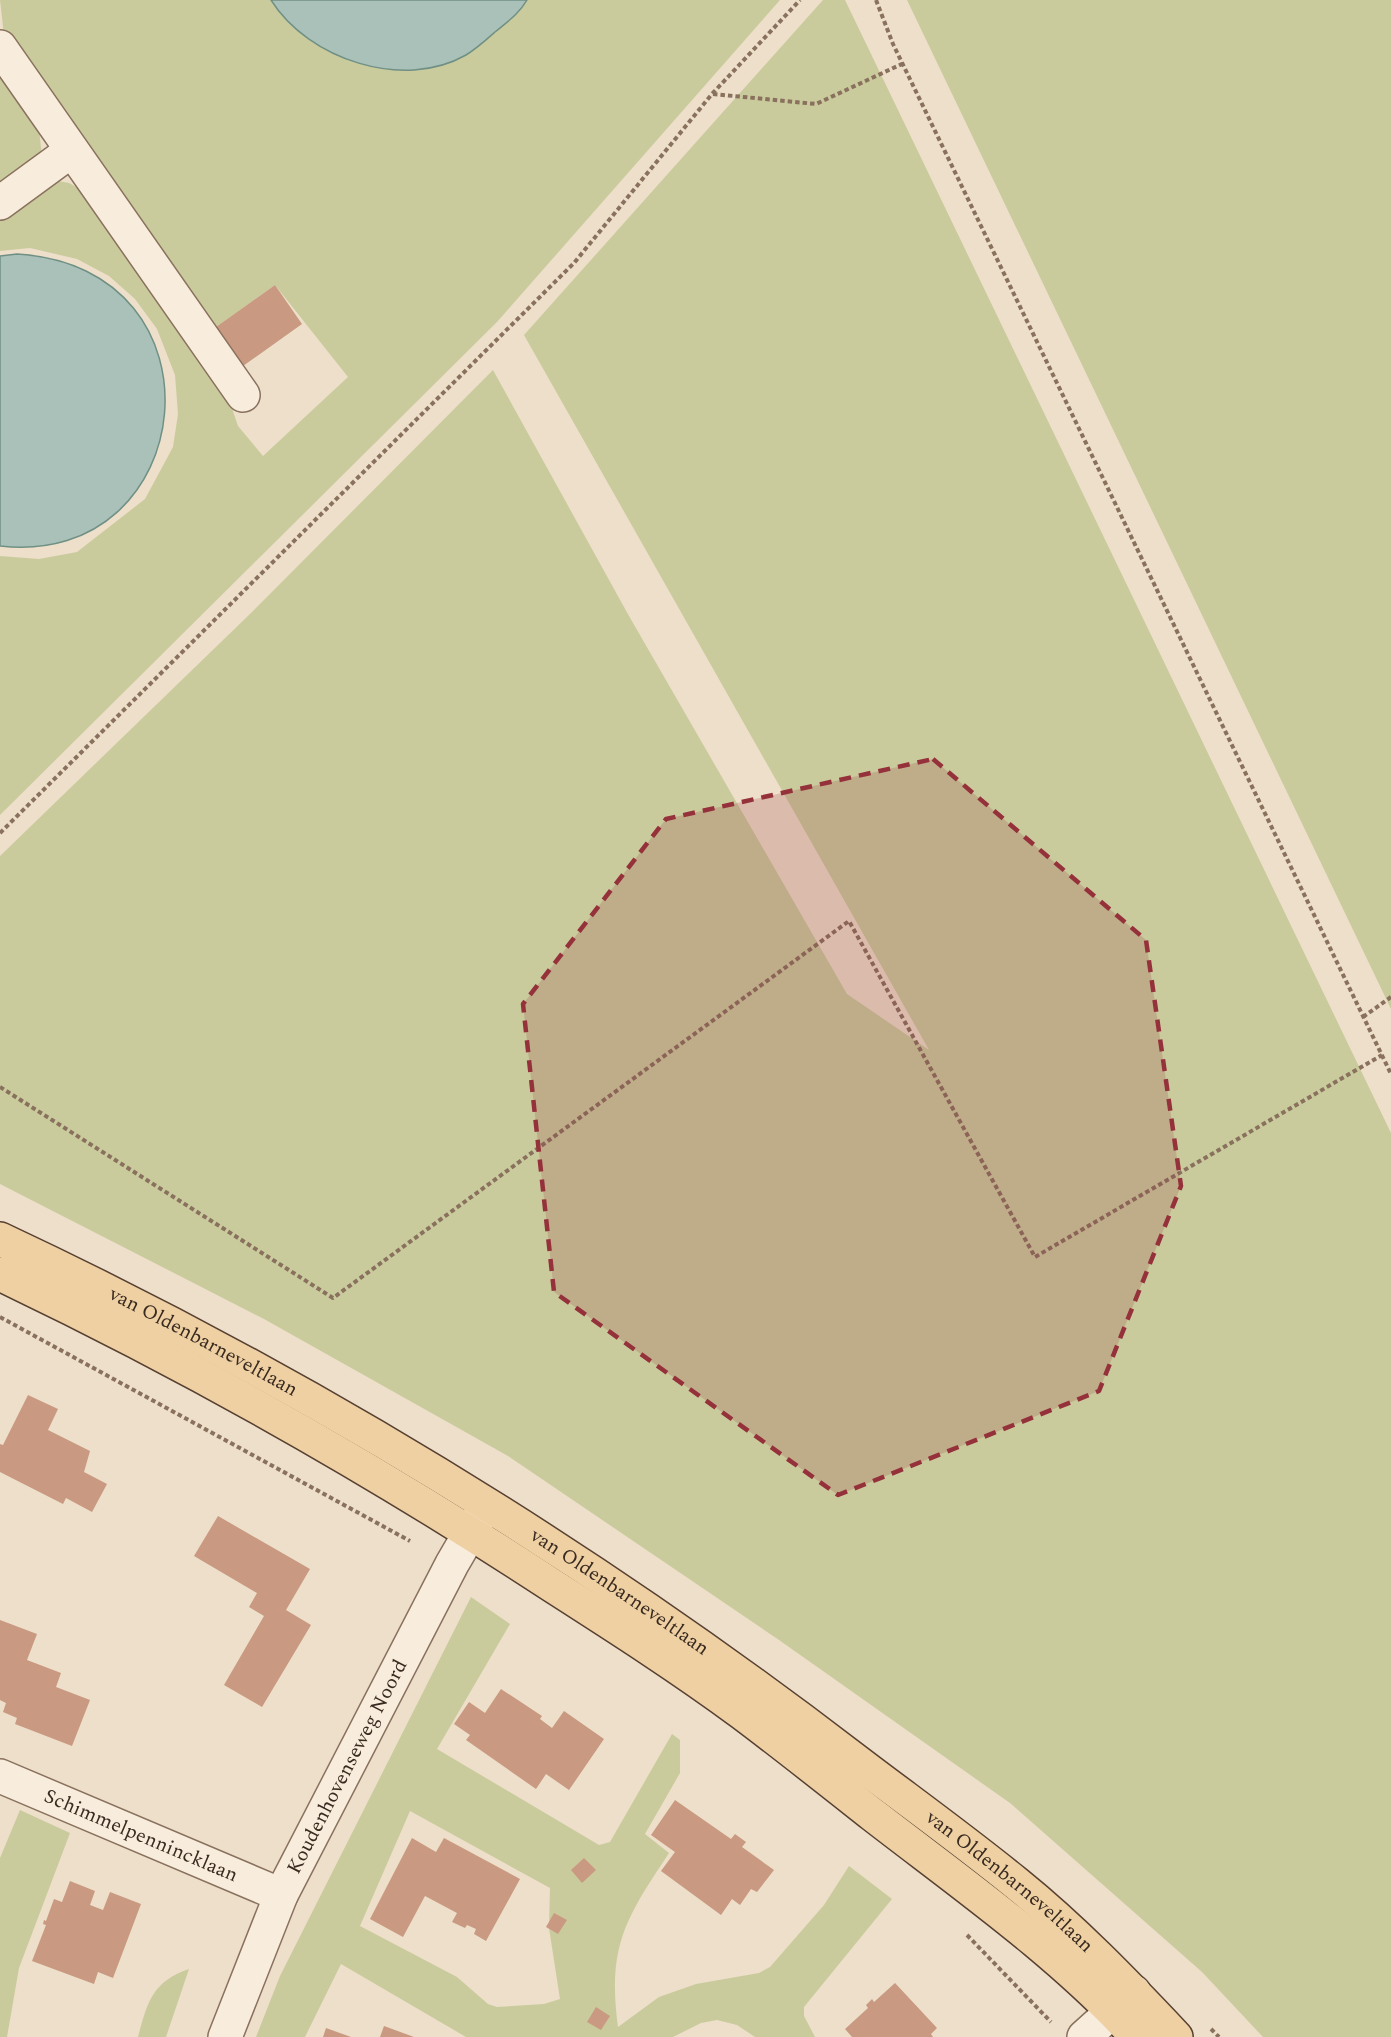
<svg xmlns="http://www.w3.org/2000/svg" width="1391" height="2037" font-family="Spectral,serif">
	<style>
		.green { fill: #cacb9d; fill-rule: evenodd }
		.water { fill: #a9c1b8; stroke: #709085; stroke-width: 1.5 }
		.building { fill: #c99981 }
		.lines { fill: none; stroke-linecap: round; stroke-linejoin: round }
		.minor-casing { stroke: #89715e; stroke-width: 36 }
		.major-casing { stroke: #574032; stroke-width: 36 }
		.path { stroke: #89715e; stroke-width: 4; stroke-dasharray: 4.5 3; stroke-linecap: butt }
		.minor { stroke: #f8eddc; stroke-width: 33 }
		.major { stroke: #eed0a3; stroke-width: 33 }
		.marked { fill: #95313a; fill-opacity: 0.2; stroke: #95313a; stroke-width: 4.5; stroke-dasharray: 12 8; stroke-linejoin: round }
		.labels { text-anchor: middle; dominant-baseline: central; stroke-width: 5; stroke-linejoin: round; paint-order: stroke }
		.street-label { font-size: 20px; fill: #3a2b21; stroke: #f5ead8 }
	</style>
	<rect width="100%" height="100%" fill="#eddfc9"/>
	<g class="green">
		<path d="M0,0H271C308,59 403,91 466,55C476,49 486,40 495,32C507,22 519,14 527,0H780L497,322L0,815V556L39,559L77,552L145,499L173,447L178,414L175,375L157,329L135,299L109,276L77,259L30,248L0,251V218L53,180L69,183L82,190L225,388L238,426L263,456L348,377L275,285L212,330L4,36Z"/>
		<polygon points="823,0 845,0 1391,1133 1391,2037 1263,2037 1202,1972 1010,1803 779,1640 508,1456 264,1319 0,1184 0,856 251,613 493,370 629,616 847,994 929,1050 524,335"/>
		<polygon points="907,0 1391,0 1391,1009"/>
		<polygon points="0,73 39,128 42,158 0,192"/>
		<path d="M471,1597L510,1624L437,1749L599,1845L610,1842L672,1734L680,1740V1773L645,1834L669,1853C626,1918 607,1946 618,2027L659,1997L696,1984L759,1973L770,1967L824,1905L849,1866L892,1899L804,2007V2016L815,2037H755L737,2025L717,2020L701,2023L673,2037H466L341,1964L305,2037H256L280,1976ZM410,1811L550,1888L549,1928L560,1999L544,2004L497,2007L488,2004L457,1977L360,1926Z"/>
		<polygon points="20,1810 70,1833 19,1968 7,2037 0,2037 0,1858"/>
		<path d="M189,1969L166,2037H138C147,2002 153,1981 189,1969Z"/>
	</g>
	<g class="water">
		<path d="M271,0H527C519,14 507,22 495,32C486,40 476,49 466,55C403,91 308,59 271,0Z"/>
		<path d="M17,254C233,267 200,569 0,546V256Z"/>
	</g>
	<g class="building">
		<polygon points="275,285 302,324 243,366 216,327"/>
		<polygon points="28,1395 58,1409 48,1430 90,1451 84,1472 107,1484 92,1512 66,1498 63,1504 0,1472 0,1444 3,1445"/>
		<polygon points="218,1516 310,1569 286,1610 311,1625 262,1707 224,1685 264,1616 249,1607 257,1593 194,1556"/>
		<polygon points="0,1620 37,1634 27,1660 61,1673 56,1687 90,1700 72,1746 15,1724 17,1718 3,1712 6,1703 0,1700"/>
		<polygon points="501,1689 542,1716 540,1719 552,1728 564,1711 604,1739 569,1790 546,1774 536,1789 466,1740 470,1735 454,1724 469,1702 485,1713"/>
		<polygon points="675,1800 731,1839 735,1834 746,1842 742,1847 774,1870 757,1892 751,1889 740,1905 732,1899 721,1915 661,1871 675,1852 651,1835"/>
		<polygon points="412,1838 436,1852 444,1838 520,1879 486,1941 474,1934 476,1929 467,1925 465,1928 452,1922 457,1913 425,1896 403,1937 370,1919"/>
		<polygon points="584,1858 596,1870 582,1883 571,1870"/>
		<polygon points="70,1881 95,1891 90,1905 103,1910 110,1892 141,1904 113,1978 98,1972 94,1984 32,1961 46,1925 43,1924 44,1920 46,1921 54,1899 62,1902"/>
		<polygon points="554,1913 567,1920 558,1934 546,1927"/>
		<polygon points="895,1983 937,2028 931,2034 933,2037 852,2037 845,2029 868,2008 866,2005 872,1999 874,2002"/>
		<polygon points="596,2007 610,2016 601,2030 587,2022"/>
		<polygon points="384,2026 414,2037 380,2037"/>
		<polygon points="326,2028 351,2037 323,2037"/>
	</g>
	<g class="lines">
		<g class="minor-casing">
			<g id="minor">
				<polyline points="0,47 243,395"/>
				<polyline points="0,203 71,151"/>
				<path id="s1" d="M0,1776L281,1895"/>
				<path id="s2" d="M225,2037L281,1895L452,1564L484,1509"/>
				<polyline points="1084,2037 1134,1992"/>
			</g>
		</g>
		<g class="major-casing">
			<g id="major">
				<path id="s3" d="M0,1239C301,1380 587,1555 851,1757C906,1799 962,1839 1016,1883C1073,1929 1126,1984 1176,2037"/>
				<path d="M0,1274C191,1365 376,1470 553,1586C617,1627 681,1668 742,1713C786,1746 830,1781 873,1815C962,1884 1062,1954 1137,2037"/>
			</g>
		</g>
		<g class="path">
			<polyline points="876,0 893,44 1391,1074"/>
			<polyline points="713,94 816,104 904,63"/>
			<polyline points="0,833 574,263 712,94 800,0"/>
			<polyline points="1363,1017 1391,997"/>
			<polyline points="0,1087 333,1298 849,921 1035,1257 1382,1055"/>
			<polyline points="0,1317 410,1541"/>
			<polyline points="967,1935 1051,2022"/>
			<polyline points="1211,2029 1219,2037"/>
		</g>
		<use href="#minor" class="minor"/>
		<use href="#major" class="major"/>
	</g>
	<path class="marked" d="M933,759L1146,940L1181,1186L1099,1391L838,1495L554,1292L523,1004L666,819Z"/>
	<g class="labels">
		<g class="street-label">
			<text stroke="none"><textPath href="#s3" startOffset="228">van Oldenbarneveltlaan</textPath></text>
			<text stroke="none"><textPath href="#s3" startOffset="714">van Oldenbarneveltlaan</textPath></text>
			<text stroke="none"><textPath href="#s2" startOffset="297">Koudenhovenseweg Noord</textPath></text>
			<text stroke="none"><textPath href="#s1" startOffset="153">Schimmelpennincklaan</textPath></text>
			<text stroke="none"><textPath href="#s3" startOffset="1200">van Oldenbarneveltlaan</textPath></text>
		</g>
	</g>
</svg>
